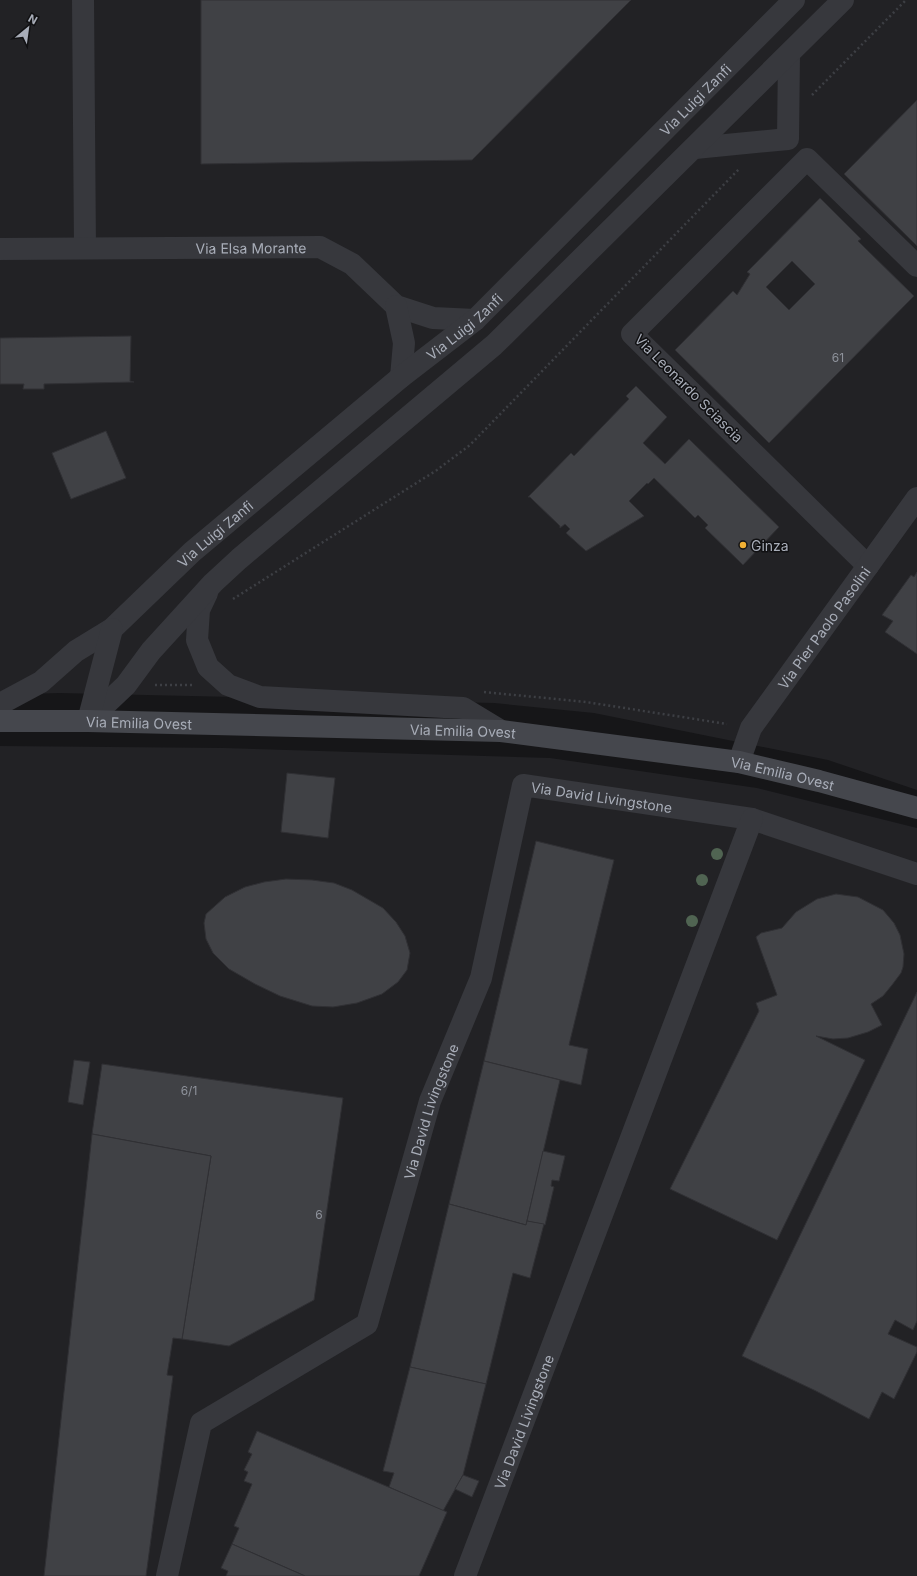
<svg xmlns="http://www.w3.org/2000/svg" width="917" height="1576" font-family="Inter,sans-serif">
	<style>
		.built { fill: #222225 }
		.building { fill: #404145; stroke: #303034; fill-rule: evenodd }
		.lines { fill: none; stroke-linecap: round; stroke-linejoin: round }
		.path { stroke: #3d3f44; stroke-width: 2.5; stroke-dasharray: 2 3; stroke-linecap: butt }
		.minor { stroke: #37383d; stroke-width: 22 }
		.tertiary { stroke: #37383d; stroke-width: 22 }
		.secondary { stroke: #45474d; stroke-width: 22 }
		.tree { fill: #506452 }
		.poi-dot { fill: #f2b134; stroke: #111113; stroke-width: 1.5 }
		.labels { text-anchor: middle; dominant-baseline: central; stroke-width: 3; stroke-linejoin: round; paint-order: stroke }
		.number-label { font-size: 12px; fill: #8e929b }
		.street-label { font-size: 14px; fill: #a8adb8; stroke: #111113 }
		.poi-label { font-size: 14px; fill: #a8adb8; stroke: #111113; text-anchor: start }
	</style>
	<rect width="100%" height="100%" fill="#161618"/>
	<g class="built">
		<polygon points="0,0 917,0 917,790 828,760 594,713 494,703 59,693 0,695"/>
		<polygon points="0,746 224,748 550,758 757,788 917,828 917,1576 0,1576"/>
	</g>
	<g class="building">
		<polygon points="201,0 631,0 472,160 201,164"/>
		<polygon points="917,100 917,246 844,174"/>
		<path d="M820,198L861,239L858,241L914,296L769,443L675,350L733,291L737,295L750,274L747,272ZM792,261L815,284L789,310L766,287Z"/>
		<polygon points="131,336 130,381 134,382 44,384 44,389 23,389 24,384 0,384 0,338"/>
		<polygon points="636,386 667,417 643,443 665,464 689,439 779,527 743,565 705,528 708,525 698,515 695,518 654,478 648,484 647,483 629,501 644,516 586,551 566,533 570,529 565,524 560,528 560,526 535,502 530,497 528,497 571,453 574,456 629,399 626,396"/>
		<polygon points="106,431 126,478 71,499 52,453"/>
		<polygon points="917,572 917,654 885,632 893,621 882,615 911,575 914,577"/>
		<polygon points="287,773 335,778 328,838 281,832"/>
		<polygon points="536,841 614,860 569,1045 588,1049 581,1085 484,1061"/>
		<polygon points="286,879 312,880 334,883 352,890 383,908 396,922 405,936 410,953 407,970 398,982 382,994 357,1003 333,1007 312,1006 280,996 255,984 229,969 213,953 206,939 204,923 206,914 225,897 245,887 264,882"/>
		<polygon points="836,894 858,897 883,910 894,923 900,935 904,954 903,967 901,973 892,985 883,996 871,1004 882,1025 868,1032 848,1038 833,1039 816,1036 865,1060 777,1240 670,1189 759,1011 756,1003 777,995 756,937 761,933 782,928 796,912 817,899"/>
		<polygon points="917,992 917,1321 913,1330 895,1320 888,1334 917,1347 917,1352 894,1399 882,1392 869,1419 816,1391 742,1356"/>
		<polygon points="74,1060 90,1062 83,1105 68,1102"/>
		<polygon points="484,1061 560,1080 526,1225 449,1204"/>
		<polygon points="102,1064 343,1098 314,1300 229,1346 182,1339 211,1156 92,1134"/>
		<polygon points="92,1134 211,1156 182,1339 173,1338 167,1375 173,1376 146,1576 44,1576"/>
		<polygon points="543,1151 565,1156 559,1181 552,1180 551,1186 554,1187 545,1225 527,1221"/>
		<polygon points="449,1204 526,1225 527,1221 544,1224 530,1278 513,1273 486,1384 410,1367"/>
		<polygon points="410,1367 486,1384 463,1475 443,1511 389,1487 394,1473 383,1471"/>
		<polygon points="257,1431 447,1512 419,1576 305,1576 232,1544 239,1528 234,1526 252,1484 244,1481 248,1472 244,1470 252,1454 248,1452"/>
		<polygon points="463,1475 479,1481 472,1497 455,1489"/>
		<polygon points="232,1544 305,1576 226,1576 228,1571 221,1568"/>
	</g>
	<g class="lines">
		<g class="path">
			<polyline points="812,95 906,0"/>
			<polyline points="233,599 437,470 470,445 740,168"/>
			<polyline points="155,685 192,685"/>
			<polyline points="484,692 586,702 727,724"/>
		</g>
		<g class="minor">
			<polyline points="83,0 85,248"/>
			<polyline points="695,148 788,139 789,54"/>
			<path id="s1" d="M0,249L320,247L352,264L396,306L433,318L475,320"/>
			<polyline points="396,306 404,343 401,377"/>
			<polyline points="868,566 632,334 807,159 917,266"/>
			<path id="s2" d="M739,762L751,728L917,498"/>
			<path id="s3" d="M167,1576L201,1423L367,1324L430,1101L481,978L523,785L752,819L917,874"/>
			<path id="s4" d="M465,1576L752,819"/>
		</g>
		<g class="tertiary">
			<polyline points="207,593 199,610 197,640 208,667 228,685 260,697 463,708 501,731"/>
			<path id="s5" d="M0,704L41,682L76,651L112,629L192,552L401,377L475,320L794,0"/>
			<polyline points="88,721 126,685 151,651 213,583 239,559 494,345 843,0"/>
			<polyline points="88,721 112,629"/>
		</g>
		<path class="secondary" id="s6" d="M0,721H88L501,731L739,762L819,781L917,808"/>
	</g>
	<g class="tree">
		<circle cx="717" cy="854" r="6"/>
		<circle cx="702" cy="880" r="6"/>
		<circle cx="692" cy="921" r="6"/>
	</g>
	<circle class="poi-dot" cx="743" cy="545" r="4"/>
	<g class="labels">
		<g class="number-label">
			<text x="838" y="357">61</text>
			<text x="189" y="1090">6/1</text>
			<text x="319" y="1214">6</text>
		</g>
		<g class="street-label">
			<text stroke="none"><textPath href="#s5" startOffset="924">Via Luigi Zanfi</textPath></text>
			<text stroke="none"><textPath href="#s1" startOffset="251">Via Elsa Morante</textPath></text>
			<text stroke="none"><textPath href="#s5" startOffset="600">Via Luigi Zanfi</textPath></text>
			<text transform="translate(689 388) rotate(45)">Via Leonardo Sciascia</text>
			<text stroke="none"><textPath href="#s5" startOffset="276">Via Luigi Zanfi</textPath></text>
			<text stroke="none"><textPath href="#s2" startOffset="160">Via Pier Paolo Pasolini</textPath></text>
			<text stroke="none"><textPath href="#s6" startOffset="139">Via Emilia Ovest</textPath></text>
			<text stroke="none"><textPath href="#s6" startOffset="463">Via Emilia Ovest</textPath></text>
			<text stroke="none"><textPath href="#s6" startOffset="786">Via Emilia Ovest</textPath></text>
			<text stroke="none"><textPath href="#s3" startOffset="992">Via David Livingstone</textPath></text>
			<text stroke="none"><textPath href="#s3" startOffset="572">Via David Livingstone</textPath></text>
			<text stroke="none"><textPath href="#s4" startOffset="165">Via David Livingstone</textPath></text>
		</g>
		<g class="poi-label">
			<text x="751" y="545">Ginza</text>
		</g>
	</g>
	<g transform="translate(28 28) rotate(29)" stroke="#111113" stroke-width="3" paint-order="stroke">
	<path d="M0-3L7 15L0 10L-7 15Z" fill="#a8adb8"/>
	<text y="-6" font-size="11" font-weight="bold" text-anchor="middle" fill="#a8adb8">N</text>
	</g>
</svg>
